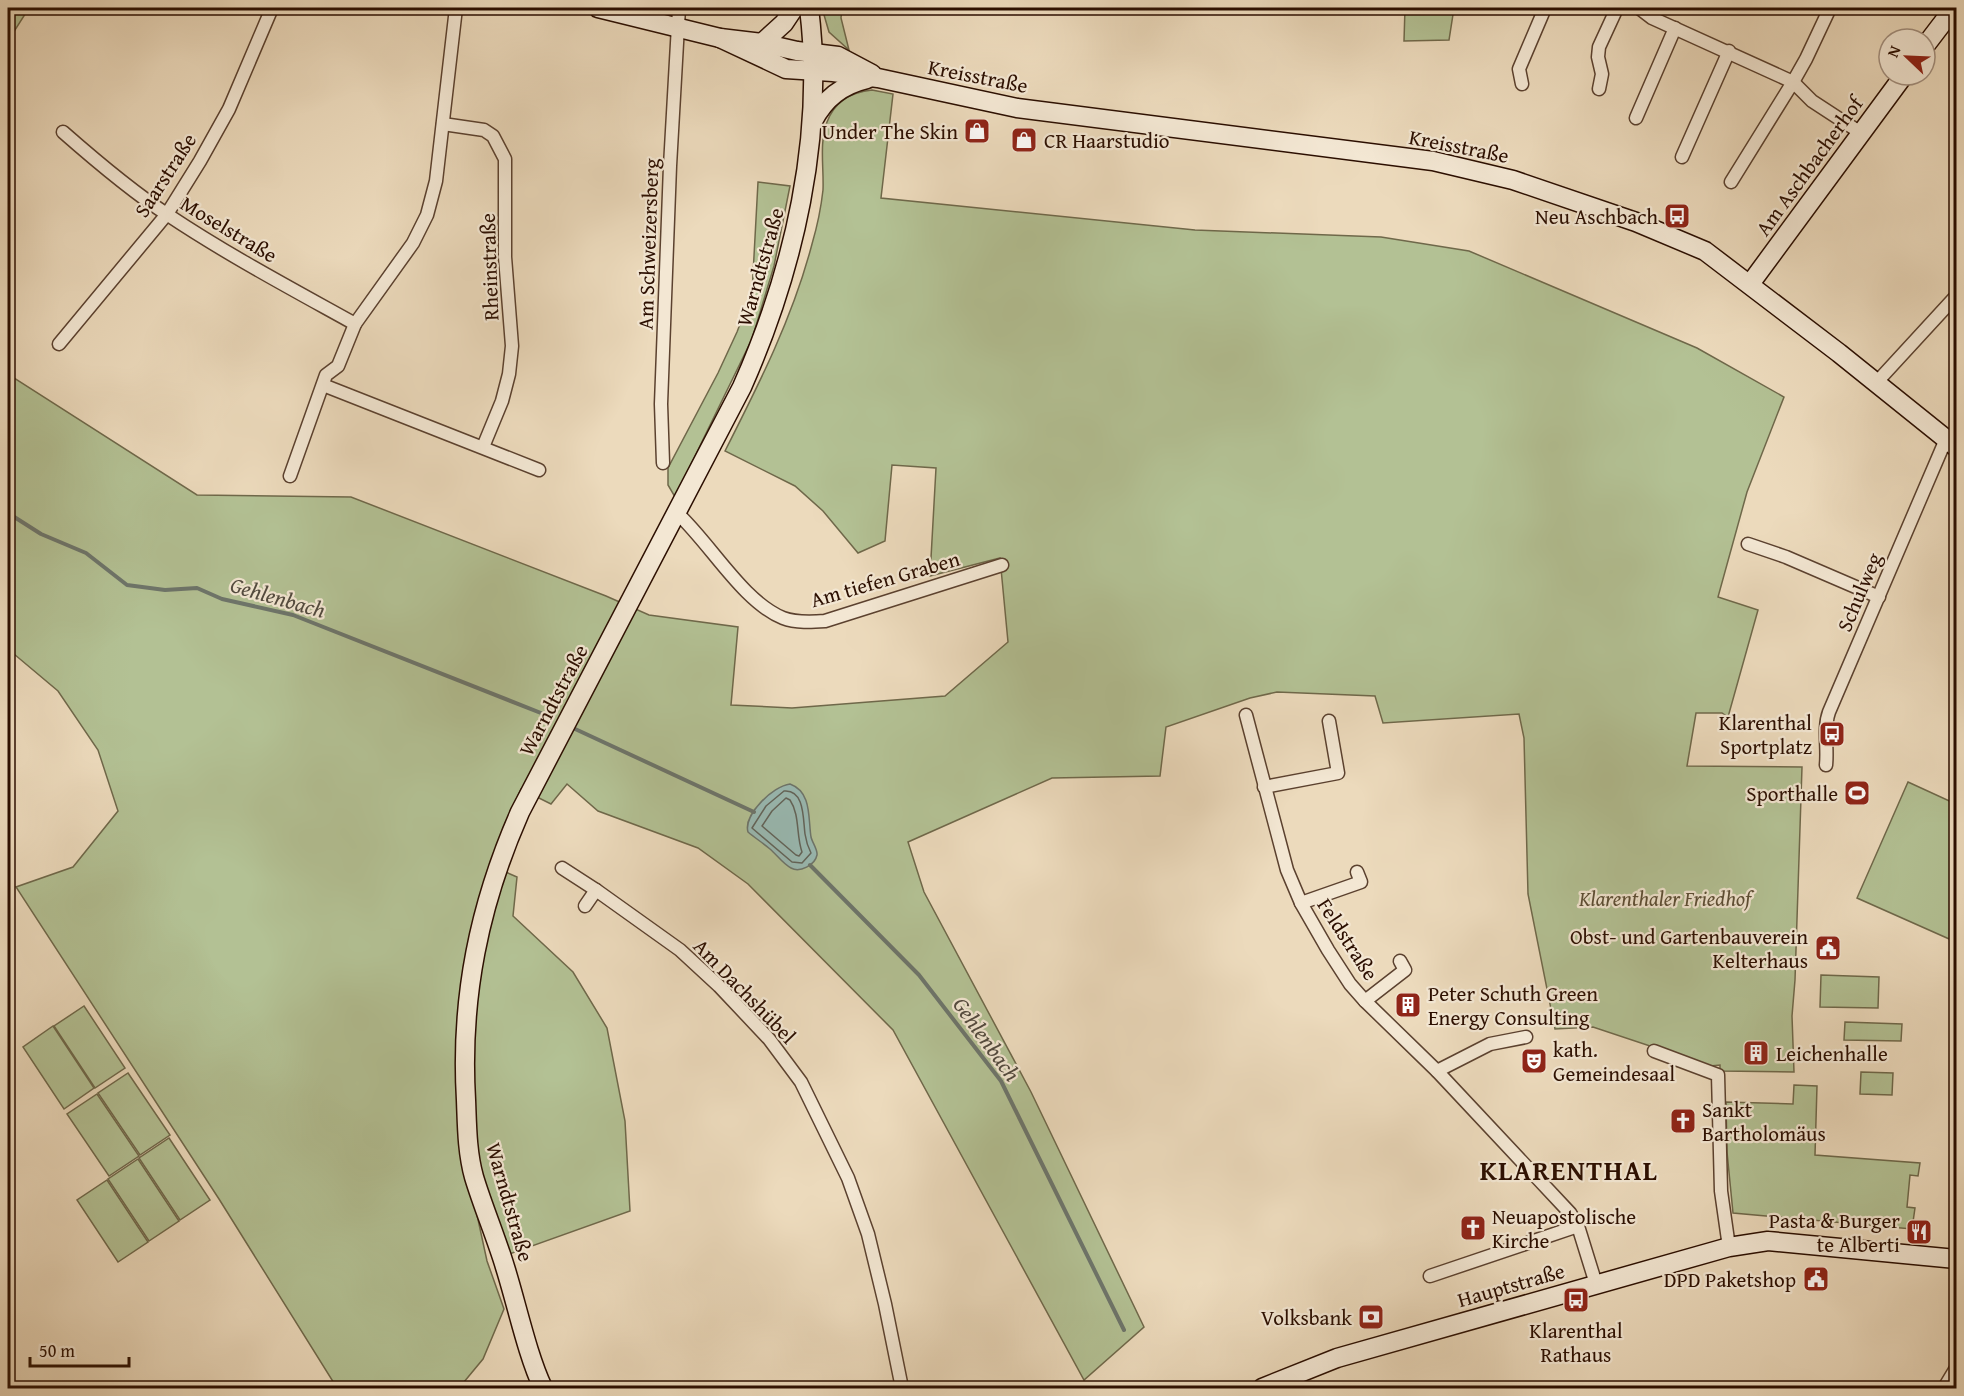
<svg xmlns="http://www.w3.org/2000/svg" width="1964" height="1396" font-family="'Gentium Book Plus',serif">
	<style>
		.green { fill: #b3c194; stroke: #6f684a; stroke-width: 1.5 }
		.water { fill: #99bab3; stroke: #6d756b; stroke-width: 1.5 }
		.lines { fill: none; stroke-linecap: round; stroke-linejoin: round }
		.shore { stroke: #62645a; stroke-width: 1.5 }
		.stream { stroke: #6d756b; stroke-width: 4 }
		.street-casing { stroke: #5b412f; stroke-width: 15 }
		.secondary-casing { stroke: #2b0e00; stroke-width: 21 }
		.street { stroke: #f3e7d3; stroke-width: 12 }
		.secondary { stroke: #f3e7d3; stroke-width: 18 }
		.labels { text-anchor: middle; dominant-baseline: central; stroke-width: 4.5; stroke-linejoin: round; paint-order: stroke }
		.street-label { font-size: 21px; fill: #2b0e00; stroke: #f3e7d3 }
		.poi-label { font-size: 21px; fill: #2b0e00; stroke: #f3e7d3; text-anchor: end }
		.park-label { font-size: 21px; font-style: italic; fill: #5b4d34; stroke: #f3e7d3 }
		.water-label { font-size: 22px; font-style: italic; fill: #524a3f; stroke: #f3e7d3 }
		.district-label { font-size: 27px; font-weight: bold; letter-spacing: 1.5px; fill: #2b0e00; stroke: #f3e7d3 }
	</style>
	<rect width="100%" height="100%" fill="#ecdabc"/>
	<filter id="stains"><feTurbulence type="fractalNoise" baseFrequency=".00333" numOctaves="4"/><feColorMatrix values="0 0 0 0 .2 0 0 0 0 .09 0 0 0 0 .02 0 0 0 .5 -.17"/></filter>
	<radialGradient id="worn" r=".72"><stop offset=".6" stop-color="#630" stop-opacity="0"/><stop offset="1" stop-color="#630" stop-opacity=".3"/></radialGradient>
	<g class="green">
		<polygon points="8,8 29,8 8,41"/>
		<polygon points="822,8 842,8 841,18 849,50 829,32"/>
		<polygon points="1405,8 1454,8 1449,40 1404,41"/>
		<path d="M872,90L893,94L881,198L1195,230L1381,237L1469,251L1697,348L1784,397L1747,492L1718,597L1758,610L1728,717L1722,713H1696L1687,766L1802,767L1795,980L1792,1016L1794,1072L1720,1071V1065L1710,1066L1593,1027L1555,1029L1528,894L1524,738L1519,714L1383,723L1375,696L1277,692L1250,698L1166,727L1160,776L1052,778L908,842L924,892L1031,1092L1144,1327L1084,1380L893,1030L748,884L698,848L598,811L567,784L551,804L521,789L502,831L477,917L469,1178L487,1261L504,1309L483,1359L459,1388H337L219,1199L16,887L73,867L118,811L98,750L58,691L8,649V374L197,495L351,497L606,596L649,615L738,627L731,705L792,708L945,696L1008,642L1000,558L930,576L936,468L892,465L885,541L858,553L823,511L795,486L725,451C759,384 793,317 812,244C817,227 821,208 823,190C824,168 819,143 827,122C835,101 851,92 872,90Z"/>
		<polygon points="758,182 790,186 774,266 752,339 675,497 668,485 668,468 718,373 737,332 752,293"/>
		<polygon points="1908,782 1956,804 1956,942 1857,898"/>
		<polygon points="501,870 517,877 513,916 573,972 607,1028 625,1121 630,1211 501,1257 478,1174 470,1019"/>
		<polygon points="1821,975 1879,977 1878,1008 1820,1007"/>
		<polygon points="84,1006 125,1068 95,1088 54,1026"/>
		<polygon points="1845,1022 1902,1024 1901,1041 1844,1040"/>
		<polygon points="53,1026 94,1088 64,1109 23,1047"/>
		<polygon points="1861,1072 1893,1073 1892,1095 1860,1094"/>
		<polygon points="128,1073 170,1135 140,1155 98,1093"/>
		<polygon points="1794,1085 1817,1086 1815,1155 1920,1163 1918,1176 1910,1175 1907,1207 1915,1208 1912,1229 1733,1213 1727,1152 1726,1102 1793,1104"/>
		<polygon points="97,1094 139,1156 109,1176 67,1114"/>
		<polygon points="169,1138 210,1200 180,1220 139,1158"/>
		<polygon points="138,1159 179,1221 149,1241 108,1179"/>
		<polygon points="107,1180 148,1242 118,1262 77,1200"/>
	</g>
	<path class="water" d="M790,784C812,792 808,818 811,837C812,842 818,850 817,855C815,865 800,873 791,868C783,864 777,855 770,849C763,843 755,838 748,832C743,815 773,786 790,784Z"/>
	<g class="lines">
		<g class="shore">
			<path d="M784,791C805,789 803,820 805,834C806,841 808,847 811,853L802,863L792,862L752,828L766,806Z"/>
			<path d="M786,798L790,800C800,815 796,835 802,852L799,856L796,855L762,826L772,811Z"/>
		</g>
		<g class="stream">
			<polyline points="8,513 41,534 86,553 127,585 165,590 197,588 222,599 293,615 546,715"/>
			<polyline points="573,728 754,812"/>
			<polyline points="810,865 919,975 1001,1081 1124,1330"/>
		</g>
		<g class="street-casing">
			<g id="street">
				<polyline points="1639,8 1652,18 1793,82 1806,59 1830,8"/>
				<polyline points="1522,84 1519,69 1545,8"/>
				<polyline points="1599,89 1602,74 1598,57 1599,47 1617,8"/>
				<polyline points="1636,118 1675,28"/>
				<polyline points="443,124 484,130 493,136 505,159 505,257 512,346 509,374 502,401 483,447"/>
				<path d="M63,132C96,161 131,191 168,215C228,255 292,289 355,324"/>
				<polyline points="1682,157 1729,51"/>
				<polyline points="1731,182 1793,82 1812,101 1861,133"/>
				<polyline points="59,344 167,214 200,161 229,109 272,8"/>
				<polyline points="1876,383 1956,296"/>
				<polyline points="323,385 539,470"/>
				<polyline points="663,463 661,404 670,166 679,8"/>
				<polyline points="290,476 326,375 338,366 355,324 413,243 427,215 436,181 456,8"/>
				<path d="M677,513C710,543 743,602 783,618C796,623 812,622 825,621L1002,565"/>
				<polyline points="1748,544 1786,557 1879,597"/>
				<polyline points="1246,715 1287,870 1301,903 1328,950 1350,984 1365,1001 1437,1071 1570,1213 1578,1226 1596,1284"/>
				<path d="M1826,765C1828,748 1823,728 1829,712L1946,439"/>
				<polyline points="1264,787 1338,773 1329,721"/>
				<polyline points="562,868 596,890 680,950 719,986 769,1039 801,1082 848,1178 868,1234 885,1304 902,1388"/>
				<polyline points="1301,903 1361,882 1357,872"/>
				<polyline points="585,906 596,890"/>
				<polyline points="1365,1001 1405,970 1400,961"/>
				<polyline points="1654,1051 1718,1075 1721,1191 1729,1247"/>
				<polyline points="1437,1071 1490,1044 1526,1037"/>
				<polyline points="1430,1276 1578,1226"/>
				<polyline points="1944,1388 1956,1368"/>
			</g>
		</g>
		<g class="secondary-casing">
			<g id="secondary">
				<polyline points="598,8 720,38 762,43 797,51 838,56 872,74"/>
				<polyline points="720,38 786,69 833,72 878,78 1017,108 1433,161 1513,180 1636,222 1705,251 1839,353 1956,447"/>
				<polyline points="762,43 784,23 794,8"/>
				<polyline points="1925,46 1954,8"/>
				<path d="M813,121C825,98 842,85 867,79"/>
				<polyline points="1750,284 1904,75"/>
				<path d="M543,1388C527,1354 517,1305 505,1267C496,1237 483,1207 474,1177C467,1152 467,1125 466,1100C460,998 479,905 520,812L742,387C794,270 825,136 809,8"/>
				<polyline points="1262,1388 1337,1358 1729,1247 1768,1241 1956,1259"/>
			</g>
		</g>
		<use href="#street" class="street"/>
		<use href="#secondary" class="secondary"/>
	</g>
	<defs>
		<g id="shop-square" transform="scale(1.35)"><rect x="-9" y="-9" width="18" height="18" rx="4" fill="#8f2418" stroke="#f3e7d3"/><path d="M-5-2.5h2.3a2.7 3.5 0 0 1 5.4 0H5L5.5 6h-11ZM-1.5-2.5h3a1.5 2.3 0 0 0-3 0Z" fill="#fff"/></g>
		<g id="bus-square" transform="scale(1.35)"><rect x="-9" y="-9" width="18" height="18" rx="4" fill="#8f2418" stroke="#f3e7d3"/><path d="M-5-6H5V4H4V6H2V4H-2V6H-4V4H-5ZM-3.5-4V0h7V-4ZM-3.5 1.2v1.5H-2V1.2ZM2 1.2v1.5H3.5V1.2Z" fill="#fff"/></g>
		<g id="stadium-square" transform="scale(1.35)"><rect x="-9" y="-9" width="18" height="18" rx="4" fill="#8f2418" stroke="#f3e7d3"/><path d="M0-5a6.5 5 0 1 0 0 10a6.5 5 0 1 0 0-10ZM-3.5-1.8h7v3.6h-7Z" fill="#fff"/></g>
		<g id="civic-square" transform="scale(1.35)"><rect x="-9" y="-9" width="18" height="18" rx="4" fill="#8f2418" stroke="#f3e7d3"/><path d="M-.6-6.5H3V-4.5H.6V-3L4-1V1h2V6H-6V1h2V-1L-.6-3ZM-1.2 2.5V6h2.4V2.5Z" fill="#fff"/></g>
		<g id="building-square" transform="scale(1.35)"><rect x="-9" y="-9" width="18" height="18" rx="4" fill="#8f2418" stroke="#f3e7d3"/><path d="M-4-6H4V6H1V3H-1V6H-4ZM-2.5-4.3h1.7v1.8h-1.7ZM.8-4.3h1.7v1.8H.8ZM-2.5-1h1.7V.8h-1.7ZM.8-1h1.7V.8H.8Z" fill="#fff"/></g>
		<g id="theatre-square" transform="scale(1.35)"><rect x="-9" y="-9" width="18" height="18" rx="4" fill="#8f2418" stroke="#f3e7d3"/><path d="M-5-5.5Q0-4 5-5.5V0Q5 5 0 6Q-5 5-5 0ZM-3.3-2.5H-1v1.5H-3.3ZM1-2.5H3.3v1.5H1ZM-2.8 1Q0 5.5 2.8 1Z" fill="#fff"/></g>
		<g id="church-square" transform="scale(1.35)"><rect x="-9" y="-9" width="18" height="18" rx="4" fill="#8f2418" stroke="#f3e7d3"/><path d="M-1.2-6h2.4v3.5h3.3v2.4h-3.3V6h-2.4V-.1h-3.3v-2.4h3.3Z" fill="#fff"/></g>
		<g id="restaurant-square" transform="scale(1.35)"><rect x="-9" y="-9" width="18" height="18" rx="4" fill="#8f2418" stroke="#f3e7d3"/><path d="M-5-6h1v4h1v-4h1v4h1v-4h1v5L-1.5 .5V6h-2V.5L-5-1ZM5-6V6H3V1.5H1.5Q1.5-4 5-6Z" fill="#fff"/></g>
		<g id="bank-square" transform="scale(1.35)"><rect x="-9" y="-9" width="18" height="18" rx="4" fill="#8f2418" stroke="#f3e7d3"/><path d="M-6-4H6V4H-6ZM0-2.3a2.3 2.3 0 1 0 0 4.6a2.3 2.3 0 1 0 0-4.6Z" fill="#fff"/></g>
	</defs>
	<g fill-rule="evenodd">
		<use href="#shop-square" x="977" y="131"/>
		<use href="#shop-square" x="1024" y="140"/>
		<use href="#bus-square" x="1677" y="216"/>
		<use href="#bus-square" x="1832" y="734"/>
		<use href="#stadium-square" x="1857" y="793"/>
		<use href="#civic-square" x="1828" y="948"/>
		<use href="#building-square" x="1408" y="1005"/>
		<use href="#building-square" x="1756" y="1053"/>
		<use href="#theatre-square" x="1534" y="1061"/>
		<use href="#church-square" x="1683" y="1121"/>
		<use href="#church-square" x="1473" y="1228"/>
		<use href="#restaurant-square" x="1919" y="1232"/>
		<use href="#civic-square" x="1816" y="1279"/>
		<use href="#bus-square" x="1576" y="1300"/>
		<use href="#bank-square" x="1371" y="1317"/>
	</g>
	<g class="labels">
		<g class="street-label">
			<text transform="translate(978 76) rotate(11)">Kreisstraße</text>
			<text transform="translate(1459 146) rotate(11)">Kreisstraße</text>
			<text transform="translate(1809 166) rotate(-54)">Am Aschbacherhof</text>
			<text transform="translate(165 175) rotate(-57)">Saarstraße</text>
			<text transform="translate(229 229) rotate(31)">Moselstraße</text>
			<text transform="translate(648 244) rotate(-88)">Am Schweizersberg</text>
			<text transform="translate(489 267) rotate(-92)">Rheinstraße</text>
			<text transform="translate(760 267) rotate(-74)">Warndtstraße</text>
			<text transform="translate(885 579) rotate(-16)">Am tiefen Graben</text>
			<text transform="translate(1859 592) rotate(-67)">Schulweg</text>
			<text transform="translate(553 700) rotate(-62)">Warndtstraße</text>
			<text transform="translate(1348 939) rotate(57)">Feldstraße</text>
			<text transform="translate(745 991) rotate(46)">Am Dachshübel</text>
			<text transform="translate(510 1202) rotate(74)">Warndtstraße</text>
			<text transform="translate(1511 1285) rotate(-16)">Hauptstraße</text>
		</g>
		<g class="poi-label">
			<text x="958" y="131">Under The Skin</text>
			<text x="1044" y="140" text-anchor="start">CR Haarstudio</text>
			<text x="1658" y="216">Neu Aschbach</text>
			<text x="1812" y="722">Klarenthal<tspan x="1812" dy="24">Sportplatz</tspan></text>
			<text x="1838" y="793">Sporthalle</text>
			<text x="1808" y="936">Obst- und Gartenbauverein<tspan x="1808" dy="24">Kelterhaus</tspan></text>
			<text x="1428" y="993" text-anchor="start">Peter Schuth Green<tspan x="1428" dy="24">Energy Consulting</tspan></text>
			<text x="1553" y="1049" text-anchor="start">kath.<tspan x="1553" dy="24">Gemeindesaal</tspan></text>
			<text x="1776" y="1053" text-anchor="start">Leichenhalle</text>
			<text x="1702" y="1109" text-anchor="start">Sankt<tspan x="1702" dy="24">Bartholomäus</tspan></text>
			<text x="1492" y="1216" text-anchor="start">Neuapostolische<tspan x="1492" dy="24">Kirche</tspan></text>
			<text x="1900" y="1220">Pasta &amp; Burger<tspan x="1900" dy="24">te Alberti</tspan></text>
			<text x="1796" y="1279">DPD Paketshop</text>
			<text x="1352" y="1317">Volksbank</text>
			<text x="1576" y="1330" text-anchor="middle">Klarenthal<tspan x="1576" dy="24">Rathaus</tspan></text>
		</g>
		<g class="park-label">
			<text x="1665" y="898">Klarenthaler Friedhof</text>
		</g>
		<g class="water-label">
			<text transform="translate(278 597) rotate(16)">Gehlenbach</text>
			<text transform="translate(987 1039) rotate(54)">Gehlenbach</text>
		</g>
		<g class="district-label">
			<text x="1569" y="1170">KLARENTHAL</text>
		</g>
	</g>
	<rect width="1964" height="1396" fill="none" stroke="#ecdabc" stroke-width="30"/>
	<rect x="9" y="9" width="1946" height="1378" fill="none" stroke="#2b0e00" stroke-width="3"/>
	<rect x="15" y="15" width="1934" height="1366" fill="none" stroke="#2b0e00" stroke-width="1.5"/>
	<g transform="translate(1907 57) rotate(293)"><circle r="28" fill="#f3e7d3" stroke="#a3907f" stroke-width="1.5"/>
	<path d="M0-4.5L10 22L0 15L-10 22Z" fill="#8f2418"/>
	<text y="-9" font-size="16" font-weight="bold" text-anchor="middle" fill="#2b0e00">N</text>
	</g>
	<path d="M30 1357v9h99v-9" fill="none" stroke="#2b0e00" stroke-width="3"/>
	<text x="39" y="1357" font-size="18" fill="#2b0e00" stroke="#f3e7d3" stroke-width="4.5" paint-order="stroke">50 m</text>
	<rect width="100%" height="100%" filter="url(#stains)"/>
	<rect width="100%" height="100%" fill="url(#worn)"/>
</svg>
